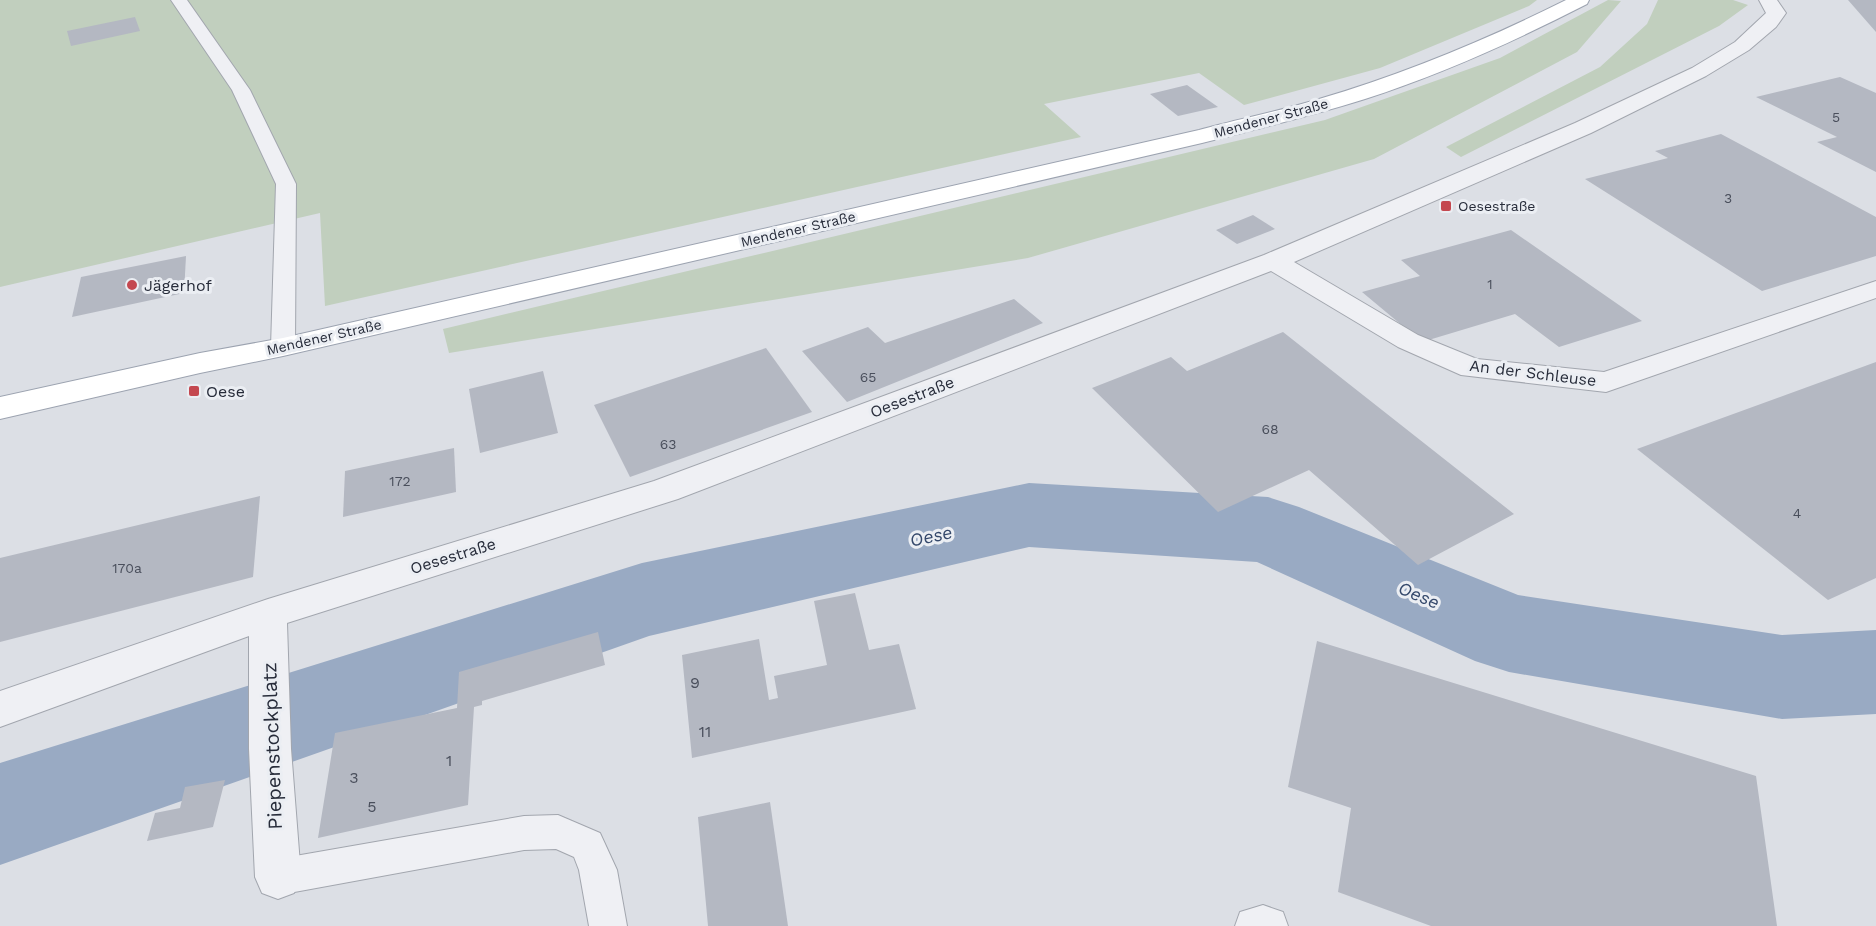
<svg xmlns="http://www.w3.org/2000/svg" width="1876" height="926" font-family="'Work Sans',sans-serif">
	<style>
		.green { fill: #c1cfbe }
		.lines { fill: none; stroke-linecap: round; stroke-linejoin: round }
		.river { fill: #99aac3; fill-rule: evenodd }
		.building { fill: #b4b8c2 }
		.lane-casing { stroke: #a2a6ae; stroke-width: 2 }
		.street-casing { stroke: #a2a6ae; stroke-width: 2 }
		.primary-casing { stroke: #9ca3b0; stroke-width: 2 }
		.lane { fill: #eff0f4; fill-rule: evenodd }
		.street { fill: #eff0f4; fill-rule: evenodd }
		.primary { fill: #fff; fill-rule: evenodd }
		.poi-dot { fill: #c44850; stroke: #ebeef3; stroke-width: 2 }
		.labels { text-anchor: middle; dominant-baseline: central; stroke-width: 6; stroke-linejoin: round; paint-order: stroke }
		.number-label { font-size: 14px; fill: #4a4f5c }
		.far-street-label { font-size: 14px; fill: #272c3a; stroke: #ebeef3 }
		.far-poi-label { font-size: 14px; fill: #272c3a; stroke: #ebeef3; text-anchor: start }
		.poi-label { font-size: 16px; fill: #272c3a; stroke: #ebeef3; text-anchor: start }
		.street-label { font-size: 16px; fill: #272c3a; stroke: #ebeef3 }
		.near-number-label { font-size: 16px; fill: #4a4f5c }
		.water-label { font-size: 18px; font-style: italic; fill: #34486b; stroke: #ebeef3 }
		.near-street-label { font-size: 20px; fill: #272c3a; stroke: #ebeef3 }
	</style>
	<rect width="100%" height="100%" fill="#dcdfe5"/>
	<g class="green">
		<polygon points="0,0 1537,0 1529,6 1380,68 1244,105 1199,73 1044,104 1081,137 325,306 320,213 0,287"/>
		<polygon points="1608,0 1621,1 1577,52 1374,159 1028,258 449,353 443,329 1325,120 1500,58"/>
		<polygon points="1658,0 1733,0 1748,5 1719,26 1461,157 1446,147 1600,67 1647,24"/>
	</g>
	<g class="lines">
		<polygon class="river" points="1029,483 1268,497 1299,507 1518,595 1782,635 1876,630 1876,714 1782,719 1509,672 1475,661 1257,562 1029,547 649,636 0,865 0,763 642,563"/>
	</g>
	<g class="building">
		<polygon points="1848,0 1876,0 1876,32"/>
		<polygon points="135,17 140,31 71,46 67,31"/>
		<polygon points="1840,77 1876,93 1876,172 1817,142 1837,137 1756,97"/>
		<polygon points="1187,85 1218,107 1178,116 1150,94"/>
		<polygon points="1721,134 1876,217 1876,256 1762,291 1585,179 1668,158 1655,151"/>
		<polygon points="1253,215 1275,229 1237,244 1216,230"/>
		<polygon points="1511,230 1642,321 1559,347 1515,314 1422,342 1362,292 1420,276 1401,260"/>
		<polygon points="186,256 184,293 72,317 81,277"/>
		<polygon points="1014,299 1043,323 847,402 802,351 868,327 885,343"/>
		<polygon points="1283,332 1514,514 1418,565 1309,470 1218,512 1092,388 1171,357 1187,371"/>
		<polygon points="766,348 812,412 630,477 594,405"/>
		<polygon points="1876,362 1876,578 1828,600 1637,449"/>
		<polygon points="543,371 558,433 480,453 469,389"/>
		<polygon points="454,448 456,492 343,517 345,471"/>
		<polygon points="260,496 253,577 0,642 0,558"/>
		<polygon points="855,593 869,650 899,644 916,709 692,758 682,655 759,639 769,700 778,698 774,676 827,665 814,601"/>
		<polygon points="598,632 605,665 482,701 482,705 474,707 468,805 318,838 335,733 457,708 459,672"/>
		<polygon points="1317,641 1756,776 1777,926 1431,926 1338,892 1351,808 1288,787"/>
		<polygon points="225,780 213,827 147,841 155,813 180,808 185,787"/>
		<polygon points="770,802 788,926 708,926 698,817"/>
	</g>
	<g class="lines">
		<g class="lane-casing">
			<g id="lane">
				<polygon points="171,0 187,0 250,90 296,184 295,347 292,352 283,355 274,352 271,347 276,184 232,90"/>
				<polygon points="558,815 600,833 617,870 627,926 589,926 579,870 574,857 556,849 524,850 278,895 265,890 259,877 265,864 278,859 524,816"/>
				<polygon points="1263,905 1283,912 1288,926 1235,926 1240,912"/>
			</g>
		</g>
		<g class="street-casing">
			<polygon id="street" points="1759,0 1777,0 1786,13 1776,27 1749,50 1706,76 1591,133 1294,262 1418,335 1477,359 1604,372 1876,281 1876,298 1606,392 1461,375 1398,347 1271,271 678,499 287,623 291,749 301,877 294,893 278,899 262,893 255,877 249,749 249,636 0,727 0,691 268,599 654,481 1264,255 1575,123 1692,68 1735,42 1766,13"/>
		</g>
		<g class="primary-casing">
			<path id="primary" d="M1566,0H1589L1587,4C1515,41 1442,74 1365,99C1311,116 1257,129 1202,143L283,356L200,373L0,419V397L200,353L283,338L1199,130C1239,119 1280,111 1319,99C1404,74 1486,40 1566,0Z"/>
		</g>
		<use href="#lane" class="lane"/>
		<use href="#street" class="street"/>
		<use href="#primary" class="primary"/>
	</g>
	<g class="poi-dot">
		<rect x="1440" y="200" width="12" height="12" rx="3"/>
		<circle cx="132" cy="285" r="6"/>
		<rect x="188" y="385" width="12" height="12" rx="3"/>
	</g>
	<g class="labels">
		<g class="number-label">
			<text x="1836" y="117">5</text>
			<text x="1728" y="198">3</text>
			<text x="1490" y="284">1</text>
			<text x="868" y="377">65</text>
			<text x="1270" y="429">68</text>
			<text x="668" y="444">63</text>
			<text x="400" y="481">172</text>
			<text x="1797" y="513">4</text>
			<text x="127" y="568">170a</text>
		</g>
		<g class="far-street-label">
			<text transform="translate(1271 118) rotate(-15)">Mendener Straße</text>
			<text transform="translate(798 229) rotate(-13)">Mendener Straße</text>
			<text transform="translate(324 337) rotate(-13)">Mendener Straße</text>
		</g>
		<g class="far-poi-label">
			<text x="1458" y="206">Oesestraße</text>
		</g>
		<g class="poi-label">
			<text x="144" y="285">Jägerhof</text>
			<text x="206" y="391">Oese</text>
		</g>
		<g class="street-label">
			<text transform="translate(1533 373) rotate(7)">An der Schleuse</text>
			<text transform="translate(912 397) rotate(-21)">Oesestraße</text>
			<text transform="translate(453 556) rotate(-17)">Oesestraße</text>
		</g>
		<g class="near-number-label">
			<text x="695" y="682">9</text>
			<text x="705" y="731">11</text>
			<text x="449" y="760">1</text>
			<text x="354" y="777">3</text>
			<text x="372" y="806">5</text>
		</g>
		<g class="water-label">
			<text transform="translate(931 536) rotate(-12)">Oese</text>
			<text transform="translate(1419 595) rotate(23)">Oese</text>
		</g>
		<g class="near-street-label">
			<text transform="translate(272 746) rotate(-92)">Piepenstockplatz</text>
		</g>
	</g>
</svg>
